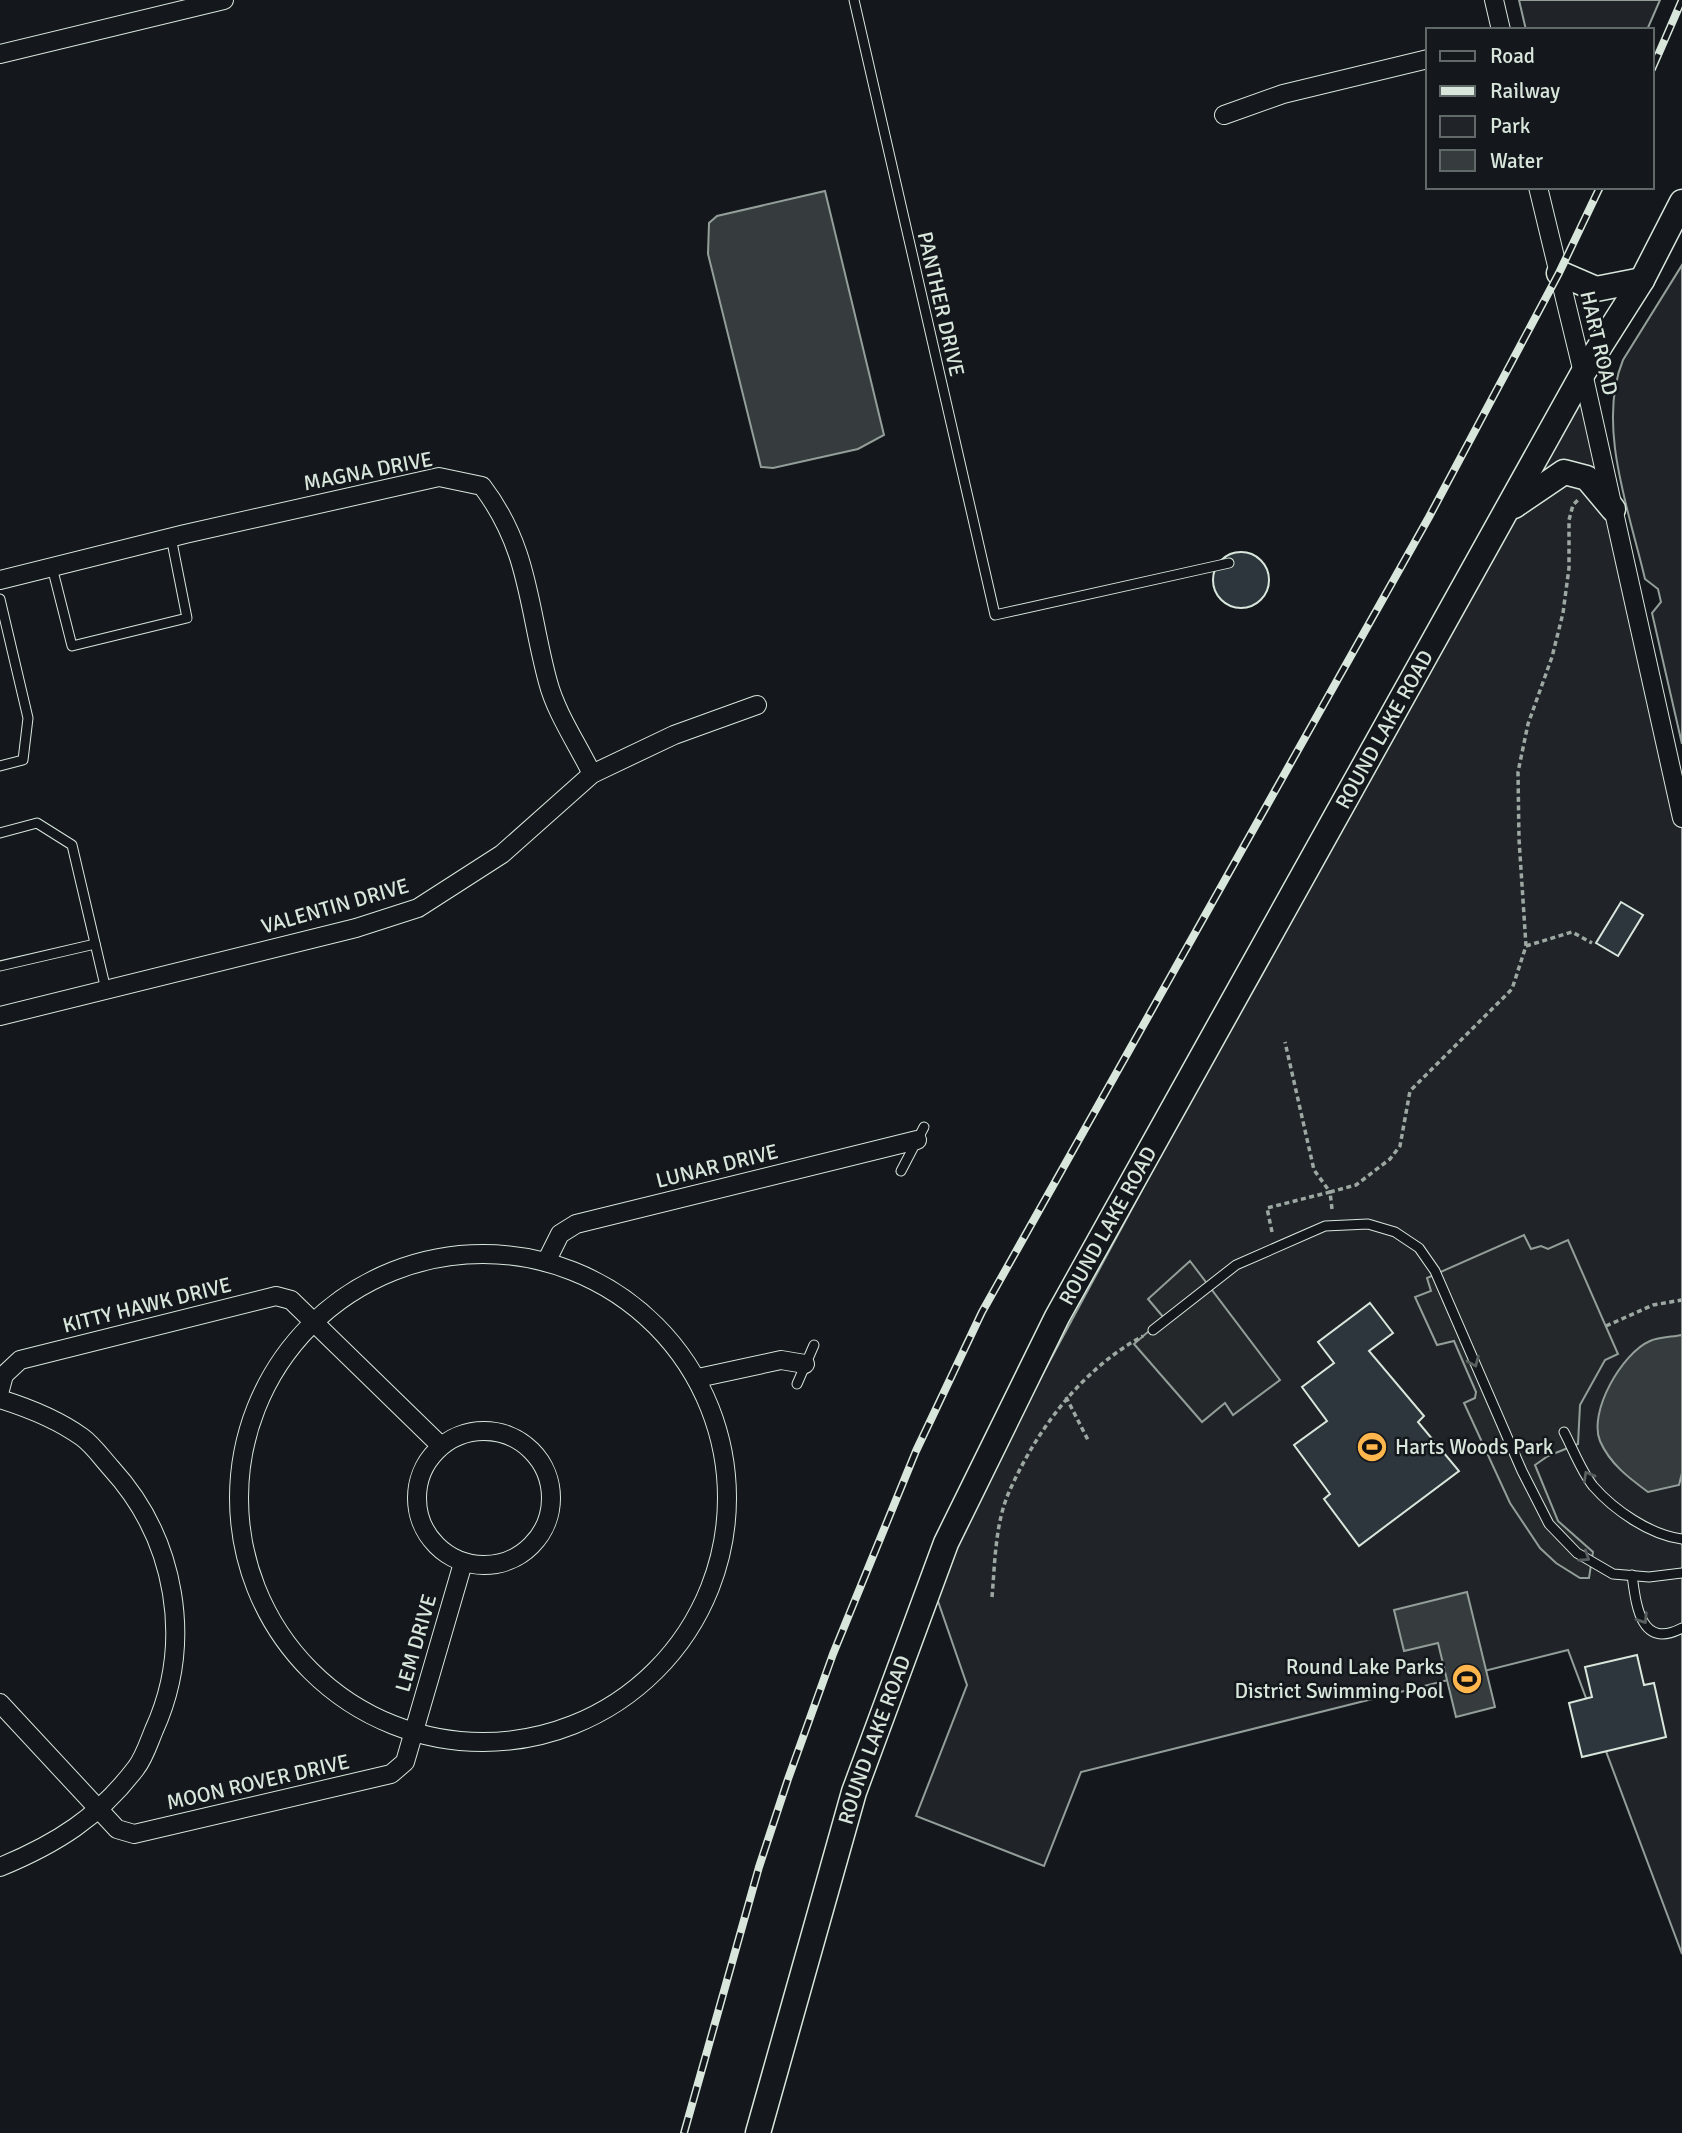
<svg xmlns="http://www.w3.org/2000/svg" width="1682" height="2133" font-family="Signika,sans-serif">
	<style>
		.green { fill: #202428; stroke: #939e99; stroke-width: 2 }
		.parking { fill: #24282b; stroke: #939e99; stroke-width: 2 }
		.water { fill: #363b3e; stroke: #939e99; stroke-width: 2 }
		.building { fill: #2c363c; stroke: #d8e6dc; stroke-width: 2 }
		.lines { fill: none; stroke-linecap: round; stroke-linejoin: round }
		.service-casing { stroke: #d8e6dc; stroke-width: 11 }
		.minor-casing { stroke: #d8e6dc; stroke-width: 20 }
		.secondary-casing { stroke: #d8e6dc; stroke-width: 27 }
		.path { stroke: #9da8a2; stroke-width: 3.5; stroke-dasharray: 5 3.5; stroke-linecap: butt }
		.service { stroke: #14181c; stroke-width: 9 }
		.minor { stroke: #14181c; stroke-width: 18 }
		.secondary { stroke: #14181c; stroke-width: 24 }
		.rail-casing { stroke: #d8e6dc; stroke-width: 8 }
		.rail { stroke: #14181c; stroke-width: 5; stroke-dasharray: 16; stroke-linecap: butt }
		.oneway { stroke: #59605f }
		.labels { text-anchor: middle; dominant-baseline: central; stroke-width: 5; stroke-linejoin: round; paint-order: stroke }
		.street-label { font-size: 21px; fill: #d8e6dc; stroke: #14181c }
		.poi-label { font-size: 21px; fill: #d8e6dc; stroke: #14181c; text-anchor: start }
	</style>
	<rect width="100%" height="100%" fill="#14181c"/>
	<g class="green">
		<polygon points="1519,0 1660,0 1647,30 1526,30"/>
		<path d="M1682,265V744L1652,613L1661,602L1658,589L1645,579C1630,514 1596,425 1623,360Z"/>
		<polygon points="1583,373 1682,803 1682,1954 1568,1650 1081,1772 1044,1866 916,1816 967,1685 931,1581"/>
	</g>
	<g class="parking">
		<polygon points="1524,1235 1531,1249 1541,1246 1548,1249 1568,1240 1618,1354 1605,1360 1580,1405 1578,1444 1548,1456 1535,1465 1558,1521 1593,1552 1589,1578 1580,1578 1556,1563 1540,1548 1510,1503 1464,1403 1475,1398 1476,1392 1454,1341 1437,1345 1415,1297 1431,1291 1427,1278"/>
		<polygon points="1190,1261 1280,1380 1233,1415 1225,1403 1202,1422 1134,1344 1164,1318 1148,1299"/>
	</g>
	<g class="water">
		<polygon points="825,191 884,435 858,449 773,468 761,467 708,254 709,223 717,216"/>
		<path d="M1682,1335V1473L1679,1485L1648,1492C1629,1478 1610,1464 1600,1441C1588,1412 1622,1353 1650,1341C1659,1337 1672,1337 1682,1335Z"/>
		<polygon points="1467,1592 1495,1707 1456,1717 1438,1643 1404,1651 1394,1610"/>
	</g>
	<g class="building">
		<circle cx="1241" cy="580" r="28"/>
		<polygon points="1621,902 1643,915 1618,956 1596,943"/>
		<polygon points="1370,1303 1393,1333 1369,1351 1424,1416 1418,1422 1459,1471 1359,1546 1324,1499 1330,1494 1294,1445 1327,1421 1302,1387 1334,1363 1318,1342"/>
		<polygon points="1637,1655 1644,1685 1654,1683 1666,1737 1582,1757 1569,1703 1592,1697 1585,1667"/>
	</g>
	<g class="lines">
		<g class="service-casing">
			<g id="service">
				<polyline points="854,0 995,615 1229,563"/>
				<polyline points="52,567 72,646 187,618 171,537"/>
				<polyline points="0,599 28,718 23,760 0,766"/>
				<polyline points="0,833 37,823 72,845 106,990"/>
				<polyline points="0,966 95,944"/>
				<polyline points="901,1171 924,1127"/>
				<polyline points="1153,1330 1236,1265 1325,1226 1368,1224 1395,1232 1419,1248 1435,1271 1522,1471 1549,1524 1577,1553 1613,1574 1649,1577 1682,1573"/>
				<polyline points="797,1384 814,1345"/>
				<path d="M1564,1432C1573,1449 1581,1471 1593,1486C1614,1510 1650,1535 1682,1539"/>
				<path d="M1632,1575C1636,1604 1640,1650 1682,1628"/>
			</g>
		</g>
		<g class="minor-casing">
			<g id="minor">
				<polyline points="1494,0 1501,30"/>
				<polyline points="0,54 224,0"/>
				<polyline points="1224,115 1283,94 1428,59"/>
				<polyline points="1538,187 1583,373 1682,818"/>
				<path d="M0,580L185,534L439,477L482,486C530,549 528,609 548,682C556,713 578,745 592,774"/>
				<polyline points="0,1016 356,928 418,908 502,854 592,774 674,735 757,705"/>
				<circle cx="483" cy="1498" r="244"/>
				<polyline points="546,1262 560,1234 576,1224 917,1140"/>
				<polyline points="698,1378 781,1360 805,1364"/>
				<polyline points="0,1390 4,1375 20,1360 276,1296 291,1300 441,1446"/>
				<path d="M0,1399C29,1408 57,1419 82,1437C93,1445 102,1458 111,1468C176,1539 194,1642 154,1730C149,1742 144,1758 136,1768C99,1817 56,1844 0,1867"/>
				<circle cx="484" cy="1498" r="67"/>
				<polyline points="0,1703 117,1829 134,1834 391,1774 405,1762 463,1563"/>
			</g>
		</g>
		<g class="secondary-casing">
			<g id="secondary">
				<polyline points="1559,273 1596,289 1642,280"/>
				<polyline points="1514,506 1564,472 1587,478 1613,509"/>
				<path id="s1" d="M758,2133L854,1792L946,1543L1057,1317L1583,373L1642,280L1682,202"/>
			</g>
		</g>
		<g class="path">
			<polyline points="1526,946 1572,932 1592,943"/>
			<polyline points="1332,1209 1330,1192 1356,1185 1390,1159 1400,1146 1410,1091 1512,989 1526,946 1519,839 1518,772 1528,724 1552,657 1563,613 1569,568 1569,520 1573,505 1579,499"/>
			<polyline points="1272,1232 1267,1208 1330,1192 1314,1170 1285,1042"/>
			<polyline points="1606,1326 1653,1305 1682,1300"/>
			<polyline points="1066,1397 1088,1440"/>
			<path d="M992,1597C995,1563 995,1524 1009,1492C1037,1429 1082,1369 1143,1336"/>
		</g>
		<use href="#service" class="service"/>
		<use href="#minor" class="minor"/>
		<use href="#secondary" class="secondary"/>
		<g class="rail-casing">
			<g id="rail">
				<polyline points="1652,69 1682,0"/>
				<polyline points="684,2133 759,1867 788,1779 833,1654 916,1451 982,1312 1429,517 1559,273 1600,187"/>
			</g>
		</g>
		<use href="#rail" class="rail"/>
	</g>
	<defs><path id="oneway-chevron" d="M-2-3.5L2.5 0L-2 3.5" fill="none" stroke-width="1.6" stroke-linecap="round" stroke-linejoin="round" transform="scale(1.75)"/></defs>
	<g class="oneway">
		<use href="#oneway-chevron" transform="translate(1474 1362) rotate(67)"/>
		<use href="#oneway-chevron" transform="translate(1588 1476) rotate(-119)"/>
		<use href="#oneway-chevron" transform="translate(1585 1557) rotate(33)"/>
		<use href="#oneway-chevron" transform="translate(1643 1619) rotate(57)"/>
	</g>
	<defs>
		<g id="stadium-disc" transform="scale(1.575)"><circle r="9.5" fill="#ffb74d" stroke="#14181c"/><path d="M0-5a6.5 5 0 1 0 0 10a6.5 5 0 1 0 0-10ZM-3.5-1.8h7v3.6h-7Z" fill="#111"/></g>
	</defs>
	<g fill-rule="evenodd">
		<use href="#stadium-disc" x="1372" y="1447"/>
		<use href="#stadium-disc" x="1467" y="1679"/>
	</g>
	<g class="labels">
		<g class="street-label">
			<text transform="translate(941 304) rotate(77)">PANTHER DRIVE</text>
			<text transform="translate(1599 343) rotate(77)">HART ROAD</text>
			<text transform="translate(368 471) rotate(-11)">MAGNA DRIVE</text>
			<text stroke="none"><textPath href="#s1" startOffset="1544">ROUND LAKE ROAD</textPath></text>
			<text transform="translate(335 906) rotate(-16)">VALENTIN DRIVE</text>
			<text transform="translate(717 1166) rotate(-14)">LUNAR DRIVE</text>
			<text stroke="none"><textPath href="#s1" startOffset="976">ROUND LAKE ROAD</textPath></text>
			<text transform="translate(147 1305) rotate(-14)">KITTY HAWK DRIVE</text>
			<text transform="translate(416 1643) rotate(-74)">LEM DRIVE</text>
			<text stroke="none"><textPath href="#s1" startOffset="410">ROUND LAKE ROAD</textPath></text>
			<text transform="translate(258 1782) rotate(-13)">MOON ROVER DRIVE</text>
		</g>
		<g class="poi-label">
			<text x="1395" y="1447">Harts Woods Park</text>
			<text x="1444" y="1667" text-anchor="end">Round Lake Parks<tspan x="1444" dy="24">District Swimming Pool</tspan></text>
		</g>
	</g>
	<rect x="1426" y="28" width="228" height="161" fill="#14181c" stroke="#626a69" stroke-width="2"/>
	<rect x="1440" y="51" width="35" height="10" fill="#14181c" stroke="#626a69" stroke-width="2"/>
	<text x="1490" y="63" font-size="21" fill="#d8e6dc">Road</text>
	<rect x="1440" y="86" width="35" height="10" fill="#d8e6dc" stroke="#626a69" stroke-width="2"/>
	<text x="1490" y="98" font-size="21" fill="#d8e6dc">Railway</text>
	<rect x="1440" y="116" width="35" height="21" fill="#202428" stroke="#626a69" stroke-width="2"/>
	<text x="1490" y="133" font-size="21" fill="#d8e6dc">Park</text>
	<rect x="1440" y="150" width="35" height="21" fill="#363b3e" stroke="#626a69" stroke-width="2"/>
	<text x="1490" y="168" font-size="21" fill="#d8e6dc">Water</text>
</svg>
